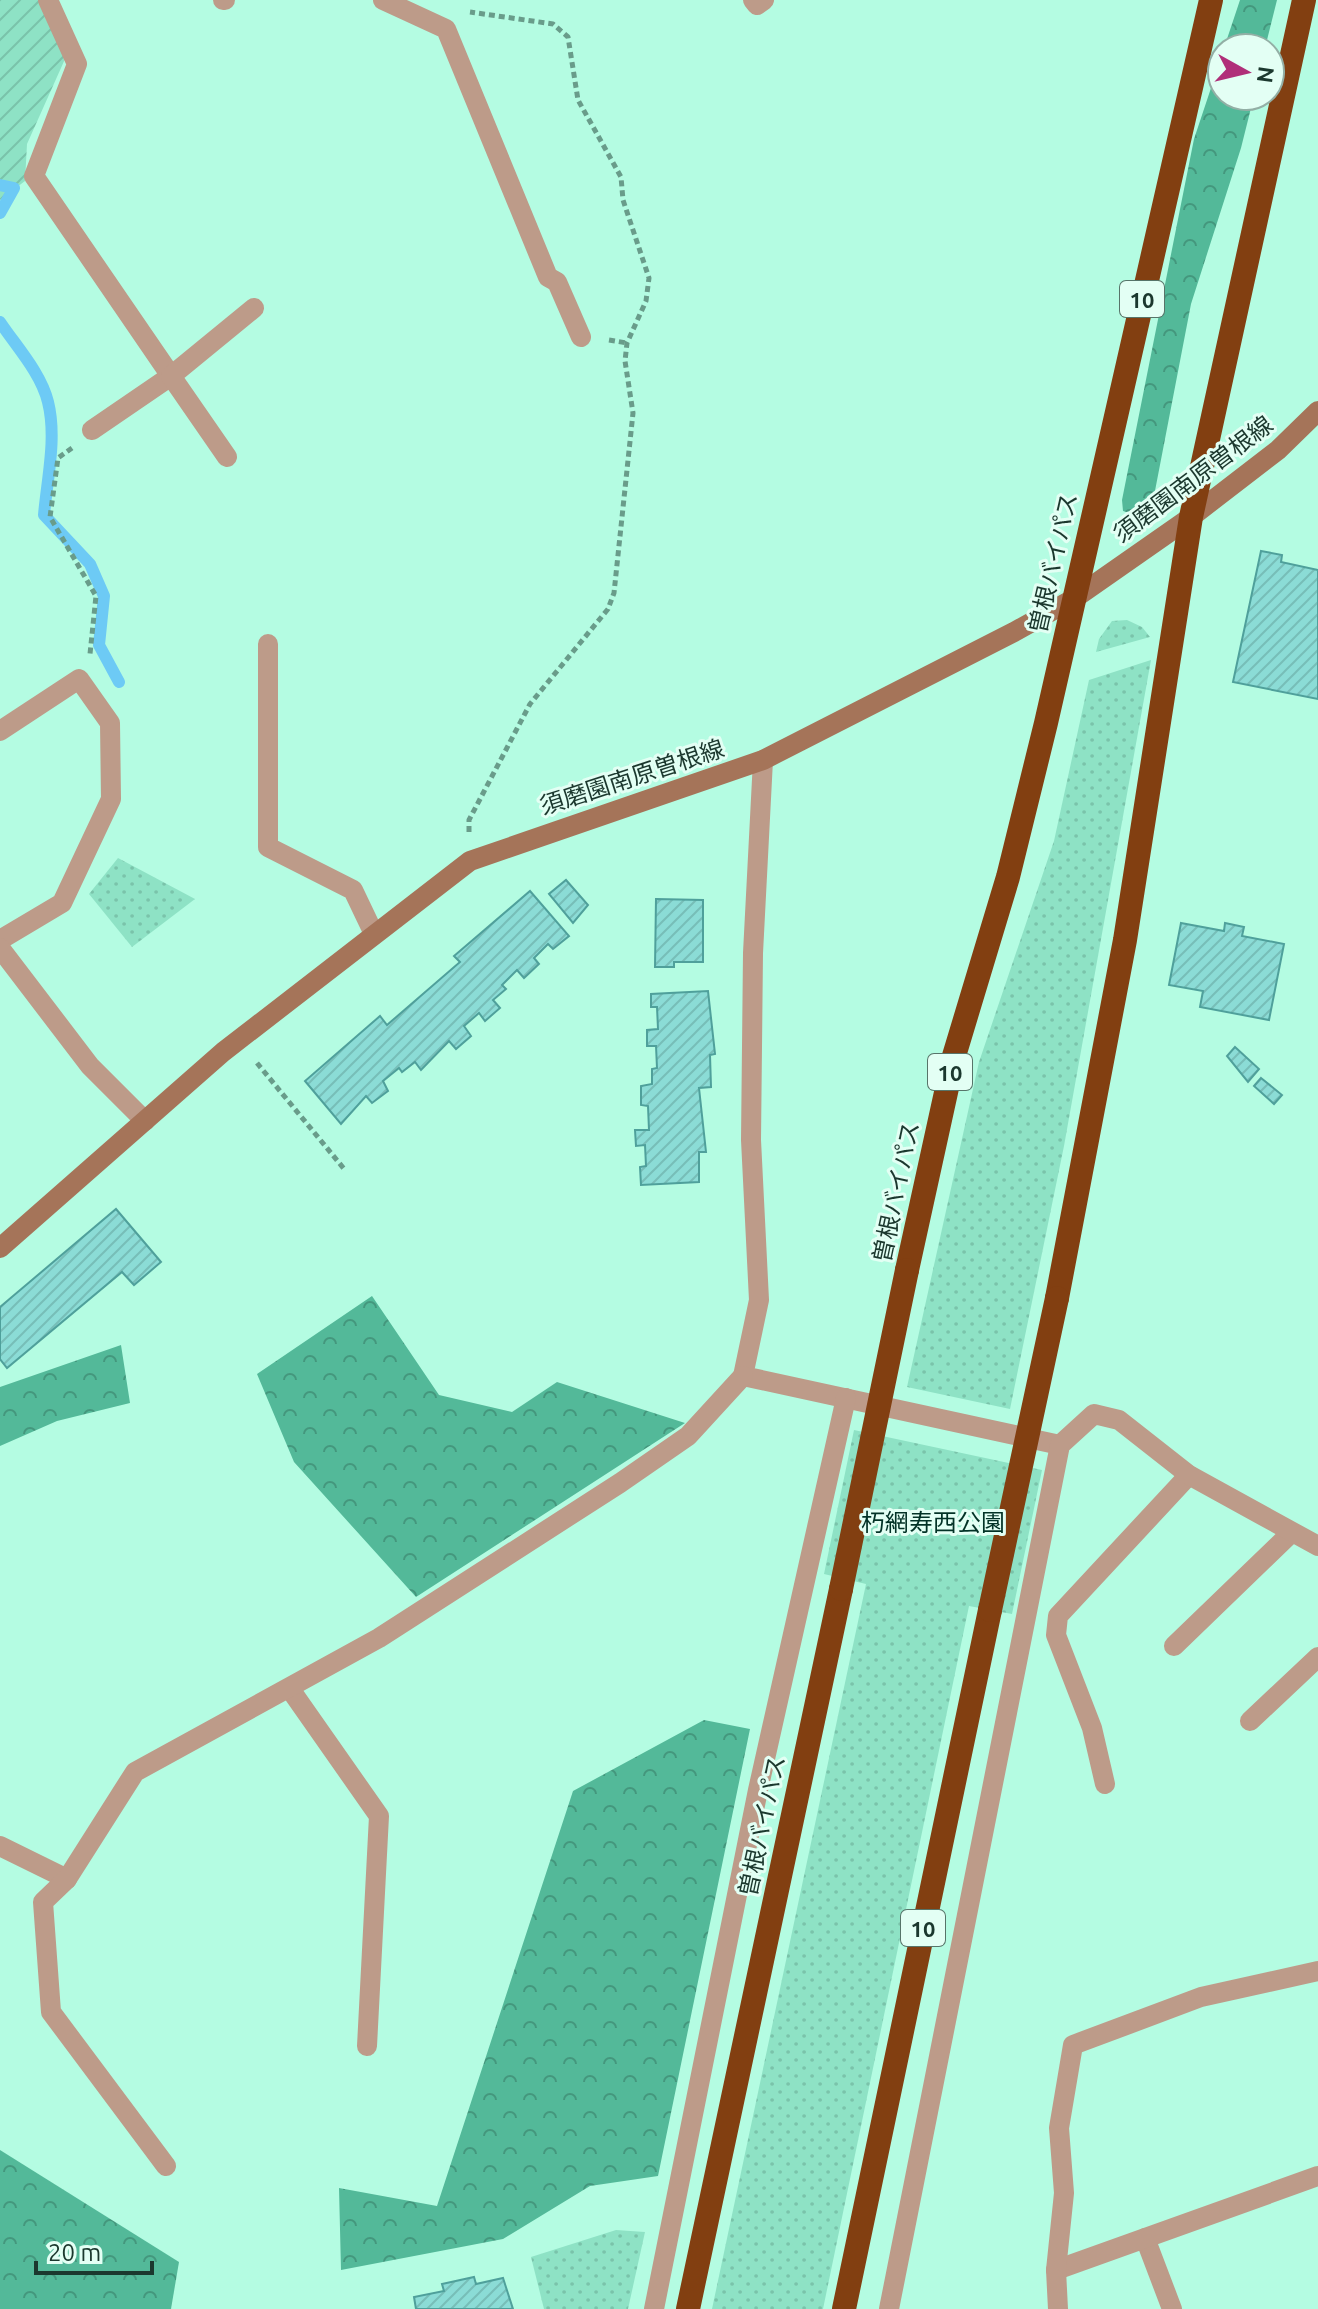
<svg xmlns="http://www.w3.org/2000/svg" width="1318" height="2309" font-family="Ubuntu,'Noto Sans JP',sans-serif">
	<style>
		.grass { fill: url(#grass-dots) }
		.forest { fill: url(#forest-crowns) }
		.garden { fill: url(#garden-furrows) }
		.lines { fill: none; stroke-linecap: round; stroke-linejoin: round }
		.stream { stroke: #6dcaf5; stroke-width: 12 }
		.building { fill: url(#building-hatch); stroke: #4fa09b; stroke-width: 2 }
		.path { stroke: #699c8a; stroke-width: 5; stroke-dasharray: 6 4; stroke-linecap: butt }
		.street { stroke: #bd9b89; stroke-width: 20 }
		.secondary { stroke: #a57459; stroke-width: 20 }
		.highway { stroke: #823f11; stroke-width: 24 }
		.highway-bridge { stroke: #823f11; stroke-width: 24 }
		.labels { text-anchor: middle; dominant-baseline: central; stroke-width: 6; stroke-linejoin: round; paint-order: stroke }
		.shield { fill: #e3fff4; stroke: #577469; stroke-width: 2 }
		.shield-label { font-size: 22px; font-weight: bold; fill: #1b382e }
		.street-label { font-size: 24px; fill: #1b382e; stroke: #e3fff4 }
		.park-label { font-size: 24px; fill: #023226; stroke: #e3fff4 }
	</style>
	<defs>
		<pattern id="grass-dots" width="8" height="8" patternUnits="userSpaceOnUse" patternTransform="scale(2)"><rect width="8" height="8" fill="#8ee2c5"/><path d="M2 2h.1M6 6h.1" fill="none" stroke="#7ac3aa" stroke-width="1.8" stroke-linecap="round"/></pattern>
		<pattern id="forest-crowns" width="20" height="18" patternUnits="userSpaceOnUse" patternTransform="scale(2)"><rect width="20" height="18" fill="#53b999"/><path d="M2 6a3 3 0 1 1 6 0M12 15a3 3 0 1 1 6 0" fill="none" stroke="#44977d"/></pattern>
		<pattern id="garden-furrows" width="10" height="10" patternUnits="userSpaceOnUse" patternTransform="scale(2)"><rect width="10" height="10" fill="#8ee2c5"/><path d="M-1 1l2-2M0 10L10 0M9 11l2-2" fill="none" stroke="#7ac3aa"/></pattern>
		<pattern id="building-hatch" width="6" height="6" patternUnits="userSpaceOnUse" patternTransform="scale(2)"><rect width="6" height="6" fill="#8bdcd6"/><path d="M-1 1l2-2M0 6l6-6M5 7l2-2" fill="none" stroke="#77beb8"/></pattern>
	</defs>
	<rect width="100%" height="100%" fill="#b4fce2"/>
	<g class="grass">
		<polygon points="1127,620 1142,627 1150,637 1096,652 1099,639 1112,621"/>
		<polygon points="1151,660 1064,1146 1010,1409 907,1387 979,1062 1054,841 1089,680"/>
		<polygon points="118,858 195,899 132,947 89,894"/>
		<polygon points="854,1430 1042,1470 1012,1614 969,1606 823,2309 712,2309 866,1584 824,1574"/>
		<polygon points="616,2230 645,2232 628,2309 544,2309 531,2257"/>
	</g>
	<g class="forest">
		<polygon points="1240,0 1277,0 1265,48 1224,48"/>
		<polygon points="1222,55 1222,96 1254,96 1241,148 1191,304 1154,496 1143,517 1123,511 1122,500 1194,139"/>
		<polygon points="372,1296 439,1395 512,1412 557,1382 685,1423 416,1597 294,1462 257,1374"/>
		<polygon points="121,1345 130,1403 57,1421 0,1446 0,1387"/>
		<polygon points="704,1720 750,1729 658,2176 590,2186 503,2239 341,2270 339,2188 437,2206 573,1791"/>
		<polygon points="0,2150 179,2262 171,2309 0,2309"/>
	</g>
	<polygon class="garden" points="0,0 42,0 65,59 27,144 25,181 0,200"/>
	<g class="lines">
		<g class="stream">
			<polyline points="0,185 14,188 0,213"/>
			<path d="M0,322C16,346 41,373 48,402C57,438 47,479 44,515L90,564L104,596L99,645L119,682"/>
		</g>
	</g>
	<g class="building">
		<polygon points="1261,551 1282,555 1281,562 1318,570 1318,699 1233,682"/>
		<polygon points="566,880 588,905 573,923 549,894"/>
		<polygon points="530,891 569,936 553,949 548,944 534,958 539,964 524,978 517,970 502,985 506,989 493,1000 500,1008 485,1021 479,1013 464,1026 471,1036 456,1049 449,1041 421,1070 415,1062 402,1072 399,1068 383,1081 388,1091 372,1103 366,1096 341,1124 305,1081 380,1016 387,1025 460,962 454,956"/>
		<polygon points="656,899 703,900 703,962 674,962 674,967 655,967"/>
		<polygon points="1181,923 1224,931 1225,923 1244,927 1242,936 1284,944 1269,1020 1200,1007 1203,991 1169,985"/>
		<polygon points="708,991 715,1054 710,1055 711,1087 699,1088 706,1152 699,1152 699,1182 641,1185 640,1167 646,1166 645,1145 636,1146 635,1130 649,1130 648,1106 641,1105 641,1086 652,1084 652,1069 657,1068 656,1046 647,1046 647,1030 658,1029 657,1007 651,1007 651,994"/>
		<polygon points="1235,1047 1259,1069 1248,1082 1227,1056"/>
		<polygon points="1261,1078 1282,1095 1274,1104 1254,1086"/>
		<polygon points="116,1209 161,1262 134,1285 122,1272 7,1368 0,1359 0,1307"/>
		<polygon points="474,2277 476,2284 503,2278 513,2309 416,2309 414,2297 444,2291 442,2284"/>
	</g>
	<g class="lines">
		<g class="path">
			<polyline points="609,340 627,343"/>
			<polyline points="72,448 58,458 50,517 96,596 90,654"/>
			<polyline points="469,832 469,820 530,704 608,609 614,593 633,413 625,361 627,343 646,301 649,278 623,200 621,177 578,100 568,37 553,24 470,12"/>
			<polyline points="257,1063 345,1170"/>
		</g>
		<g class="street">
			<polyline points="48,0 77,64 34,176 171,376 92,430"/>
			<polyline points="223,0 225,0"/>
			<polyline points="383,0 446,29 548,277 557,282 581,337"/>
			<polyline points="753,0 757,5 764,0"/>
			<polyline points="227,457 171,376 254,308"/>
			<polyline points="268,644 268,847 353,890 374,934"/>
			<polyline points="0,731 79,679 110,723 111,799 62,903 0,940"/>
			<polyline points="763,760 753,953 751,1140 759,1300 743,1376 1060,1445"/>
			<polyline points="0,948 90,1066 145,1121"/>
			<polyline points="1174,1646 1291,1533"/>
			<polyline points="290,1689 379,1816 367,2046"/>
			<polyline points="1250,1721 1318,1657"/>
			<polyline points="1105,1784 1092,1728 1056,1635 1058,1616 1189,1475"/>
			<polyline points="0,1846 67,1879"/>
			<polyline points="166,2166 51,2012 43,1902 67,1879 135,1772 379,1638 620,1483 688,1436 743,1376"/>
			<polyline points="1145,2238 1172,2309"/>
			<polyline points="1056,2270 1318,2176"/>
			<polyline points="654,2309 758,1790 846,1398"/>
			<polyline points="889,2309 1060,1445 1094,1414 1119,1420 1189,1475 1318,1546"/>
			<polyline points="1058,2309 1056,2270 1064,2193 1059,2128 1073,2045 1201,1997 1318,1971"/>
		</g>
		<polyline class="secondary" points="0,1248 223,1052 470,861 763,760 1014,632 1075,598 1191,517 1278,450 1318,411"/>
		<g class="highway">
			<polyline points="907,1270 954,1056 1008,877 1046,723 1211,0"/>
			<polyline points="1057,1298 1125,940 1191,517 1304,0"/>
			<polyline points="688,2309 841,1589"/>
			<polyline points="844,2309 990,1610"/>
		</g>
		<g class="highway-bridge">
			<polyline points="841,1589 907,1270"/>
			<polyline points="990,1610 1057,1298"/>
		</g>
	</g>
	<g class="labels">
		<g class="shield">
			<rect x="1120" y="281" width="44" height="36" rx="6"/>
			<rect x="928" y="1054" width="44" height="36" rx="6"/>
			<rect x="901" y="1910" width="44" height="36" rx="6"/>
		</g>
		<g class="shield-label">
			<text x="1142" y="299">10</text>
			<text x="950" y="1072">10</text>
			<text x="923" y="1928">10</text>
		</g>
		<g class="street-label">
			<text transform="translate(1193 479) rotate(-37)">須磨園南原曽根線</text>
			<text transform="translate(1053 563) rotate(-77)">曽根バイパス</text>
			<text transform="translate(632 777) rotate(-18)">須磨園南原曽根線</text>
			<text transform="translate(896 1192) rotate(-78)">曽根バイパス</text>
			<text transform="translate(762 1826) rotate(-78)">曽根バイパス</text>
		</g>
		<g class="park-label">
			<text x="933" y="1522">朽網寿西公園</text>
		</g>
	</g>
	<g transform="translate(1246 72) rotate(98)"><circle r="38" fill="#e3fff4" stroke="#93afa5" stroke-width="2"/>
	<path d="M0-6L14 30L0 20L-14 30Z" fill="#b02f79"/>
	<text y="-12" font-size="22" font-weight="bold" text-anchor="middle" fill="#1b382e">N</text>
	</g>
	<path d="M36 2261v12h116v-12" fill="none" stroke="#1b382e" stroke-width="4"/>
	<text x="48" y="2261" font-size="24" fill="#1b382e" stroke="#e3fff4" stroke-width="6" paint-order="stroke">20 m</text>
</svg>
